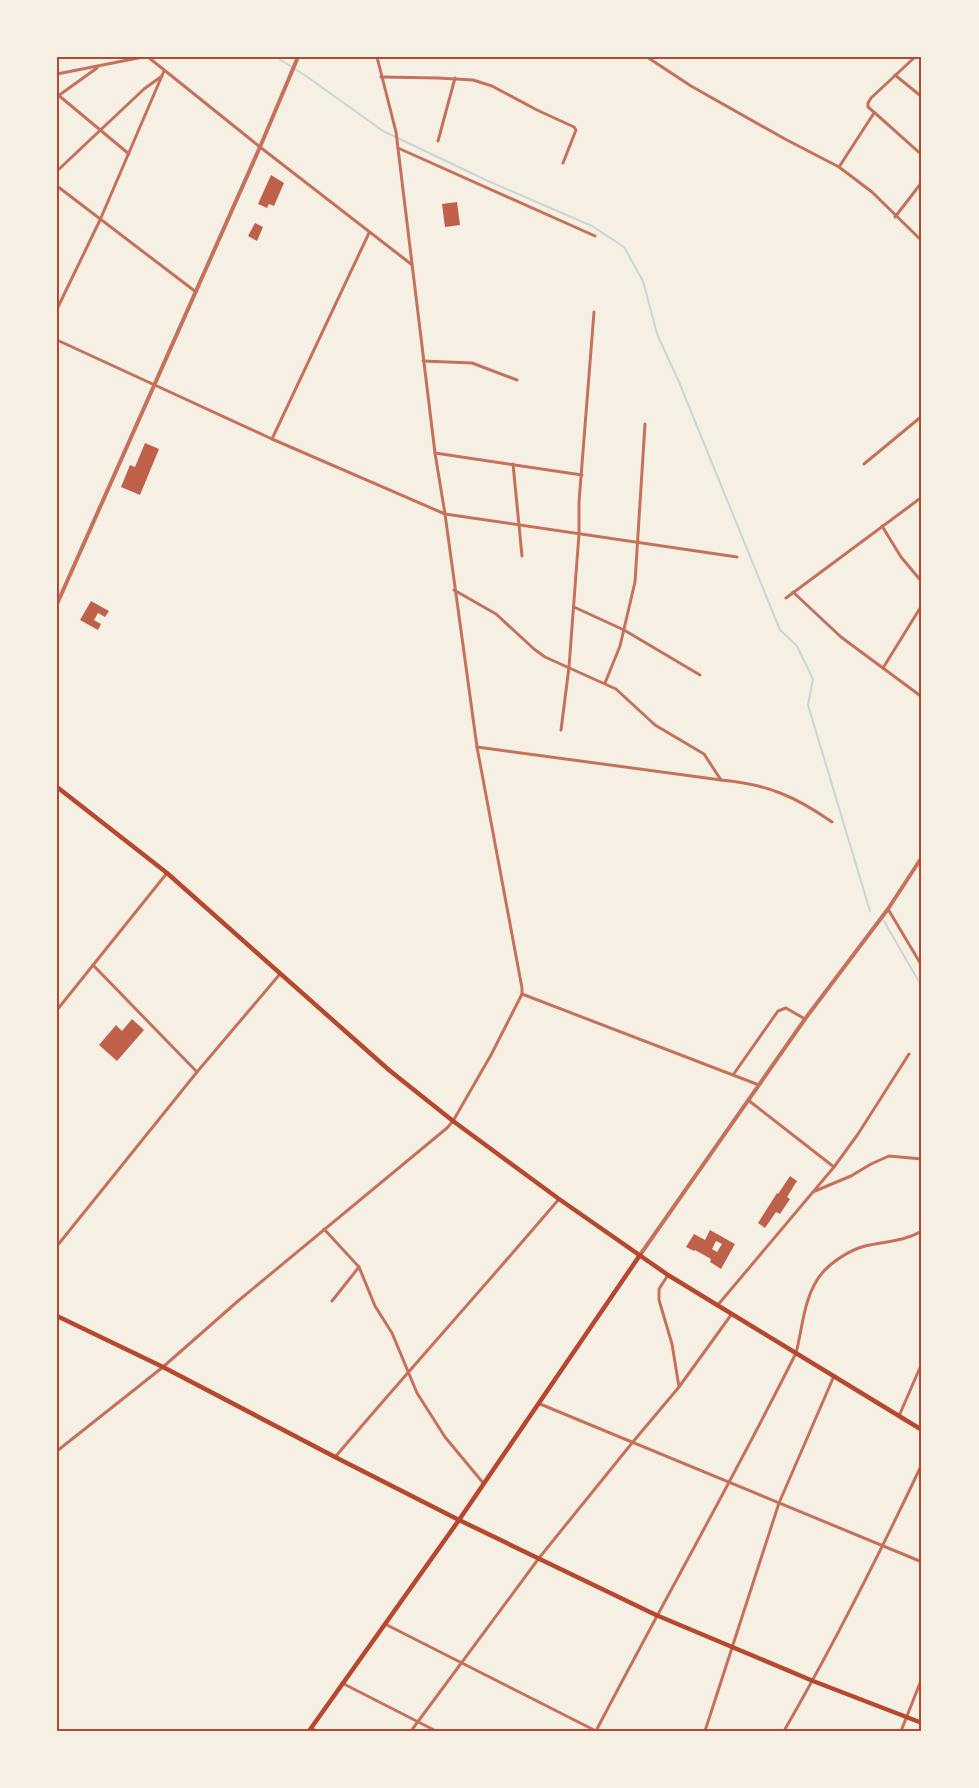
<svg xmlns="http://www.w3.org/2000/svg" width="979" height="1788" font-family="Montserrat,sans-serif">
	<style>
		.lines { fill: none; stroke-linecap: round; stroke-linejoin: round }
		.stream { stroke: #c9d6d2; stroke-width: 2 }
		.building { fill: #bf614a; fill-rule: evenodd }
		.minor { stroke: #c5725c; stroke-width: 3 }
		.tertiary { stroke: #c5725c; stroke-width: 4 }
		.secondary { stroke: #b5482f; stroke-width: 4.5 }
		.primary { stroke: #b5482f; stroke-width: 4.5 }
		.neatline { fill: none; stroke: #b5482f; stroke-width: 2 }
	</style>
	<rect width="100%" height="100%" fill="#f6efe4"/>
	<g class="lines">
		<g class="stream">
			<polyline points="276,57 306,76 383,131 488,181 592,226 624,247 643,281 657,334 679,382 780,630 797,646 813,679 808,705 870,911"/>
			<polyline points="884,921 922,987"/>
		</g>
	</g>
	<g class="building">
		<polygon points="271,175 284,183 274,206 269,204 267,208 258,204"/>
		<polygon points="457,202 460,225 445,227 442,204"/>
		<polygon points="255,223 263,227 257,241 248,236"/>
		<polygon points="145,443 159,449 140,495 121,487 130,465 135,467"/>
		<polygon points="91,601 109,611 105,617 98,613 94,620 101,624 98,630 80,620"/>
		<polygon points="132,1019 144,1030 117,1061 99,1045 116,1025 122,1031"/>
		<polygon points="790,1176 797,1181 787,1197 790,1199 780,1214 776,1212 765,1228 758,1223 777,1193 778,1194"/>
		<path d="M710,1230L735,1244L721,1269L710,1262L711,1259L695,1250L694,1251L686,1247L694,1234L705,1240ZM716,1241L722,1244L717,1252L712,1249Z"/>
	</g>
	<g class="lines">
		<g class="minor">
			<polyline points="148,57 260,147 411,264"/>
			<polyline points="647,57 691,86 785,139 839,167 872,192 922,241"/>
			<polyline points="915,57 871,98 868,103 868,107 875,113 922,155"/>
			<polyline points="57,74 143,57"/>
			<polyline points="895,75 922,97"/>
			<polyline points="381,77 438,78 473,80 492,86 537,110 574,127 576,130 563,163"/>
			<polyline points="57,94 129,154"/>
			<polyline points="58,96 97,68"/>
			<polyline points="438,141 455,78"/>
			<polyline points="398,148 595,236"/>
			<polyline points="839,167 874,113"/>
			<polyline points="57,171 144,89 162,76"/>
			<polyline points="57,186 196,292"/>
			<polyline points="895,217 922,182"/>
			<polyline points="57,309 100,220 164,71"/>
			<polyline points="57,340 272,439 445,514 737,557"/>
			<polyline points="423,361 472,363 517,380"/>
			<polyline points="272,439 369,233"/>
			<polyline points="435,453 582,475"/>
			<polyline points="513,464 522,556"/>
			<polyline points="864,464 922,416"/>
			<polyline points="882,526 901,557 922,582"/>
			<polyline points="454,590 496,614 534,649 545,657 616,689 655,725 704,754 721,780 477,747"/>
			<polyline points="793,592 841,637 922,697"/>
			<polyline points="786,598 922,497"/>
			<polyline points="574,607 624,630 700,675"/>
			<polyline points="883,668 922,605"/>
			<polyline points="605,683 620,646 635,582 645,424"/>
			<polyline points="561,730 569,667 579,534 579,502 594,312"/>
			<path d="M721,780C766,784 795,796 832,822"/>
			<polyline points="888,909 922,966"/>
			<polyline points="93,965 197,1072"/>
			<polyline points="522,994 759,1085"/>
			<polyline points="57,1010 167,873"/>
			<polyline points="733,1075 778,1011 786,1008 805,1019"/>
			<polyline points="748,1100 834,1167"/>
			<polyline points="815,1191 851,1176 871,1164 889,1156 922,1159"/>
			<polyline points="324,1229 359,1267 375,1306 392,1333 417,1393 445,1437 484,1484"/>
			<polyline points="57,1246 197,1072 280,974"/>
			<polyline points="668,1275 659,1289 659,1300 672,1344 679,1387"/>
			<polyline points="332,1301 359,1267"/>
			<polyline points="717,1306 834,1167 858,1134 909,1054"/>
			<polyline points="540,1404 922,1562"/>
			<polyline points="899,1416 922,1363"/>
			<polyline points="57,1451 163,1367 238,1301 447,1128 453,1121 491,1055 522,994 522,988 477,747 445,514 435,453 396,132 377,57"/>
			<path d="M336,1456C409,1370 485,1286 559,1199"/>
			<polyline points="385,1624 596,1731"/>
			<polyline points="342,1683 436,1731"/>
			<polyline points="311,1728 317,1731"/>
			<polyline points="411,1731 539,1558 632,1443 679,1387 731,1315"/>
			<path d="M596,1731C661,1606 731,1483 794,1357C798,1350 798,1342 800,1335C804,1313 808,1289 823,1272C833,1261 850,1250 865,1246C885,1241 903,1242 922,1231"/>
			<polyline points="705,1731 779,1503 834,1376"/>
			<path d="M784,1731C834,1644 879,1555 922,1464"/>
			<polyline points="901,1731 922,1678"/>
		</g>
		<g class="tertiary">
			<polyline points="57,604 260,147 298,57"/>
			<polyline points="640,1255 805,1019 888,909 922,857"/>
		</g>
		<g class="secondary">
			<polyline points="57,787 167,873 389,1070 453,1121 559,1199 668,1275 922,1430"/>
			<polyline points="309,1731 459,1520 640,1255"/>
		</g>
		<polyline class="primary" points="57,1316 163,1367 335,1457 459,1520 656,1615 813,1681 922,1723"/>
	</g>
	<rect width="979" height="1788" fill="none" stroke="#f6efe4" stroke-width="117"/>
	<rect x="58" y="58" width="862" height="1672" class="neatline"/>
</svg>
